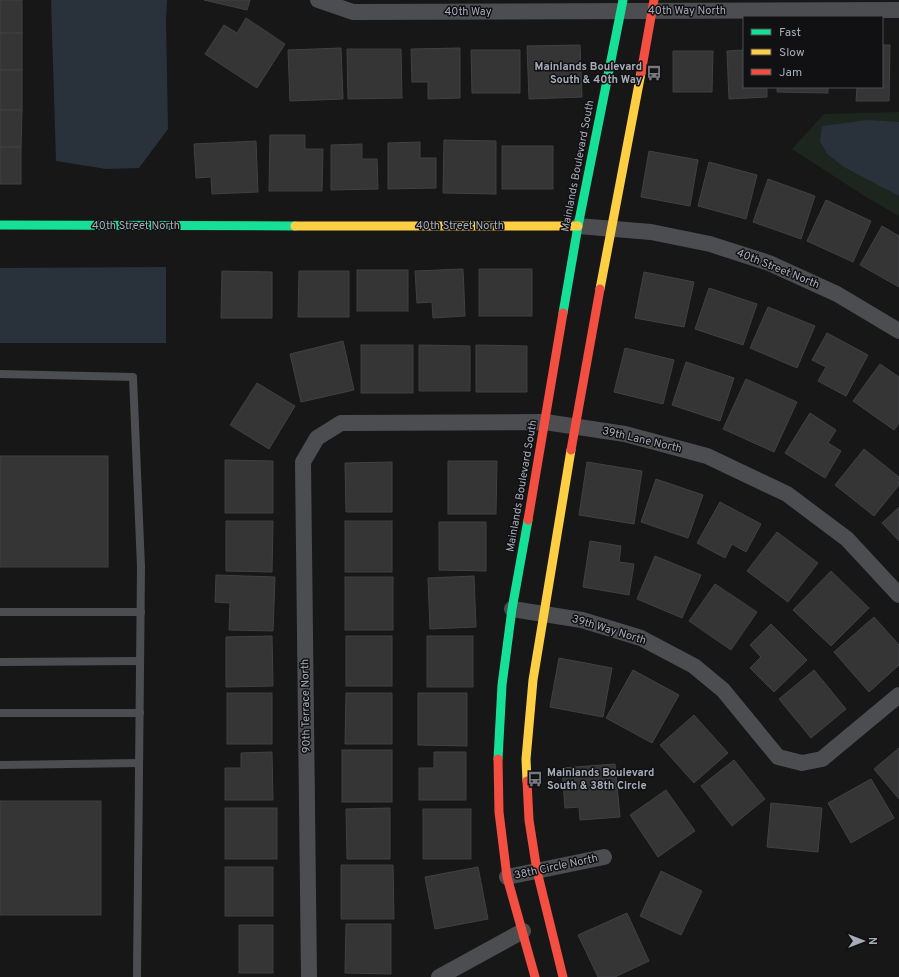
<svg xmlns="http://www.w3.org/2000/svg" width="899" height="977" font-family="Overpass,sans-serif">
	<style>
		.green { fill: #1d251f }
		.water { fill: #29313a }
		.building { fill: #353536; stroke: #404143 }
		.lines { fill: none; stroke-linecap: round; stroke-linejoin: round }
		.lane { stroke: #4b4d50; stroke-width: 8 }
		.street { stroke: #4b4d50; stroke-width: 16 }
		.fast { stroke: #16e098; stroke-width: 9 }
		.slow { stroke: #ffcf43; stroke-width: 9 }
		.jam { stroke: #f24e42; stroke-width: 9 }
		.labels { text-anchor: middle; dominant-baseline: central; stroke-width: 3; stroke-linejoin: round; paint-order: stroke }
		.street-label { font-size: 11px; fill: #a7acb9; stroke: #111113 }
		.poi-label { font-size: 11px; font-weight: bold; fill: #a7acb9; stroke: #111113; text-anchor: end }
	</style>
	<rect width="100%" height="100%" fill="#171717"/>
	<polygon class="green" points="899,112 899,216 866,197 792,149 824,114"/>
	<g class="water">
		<polygon points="51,0 167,0 166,21 168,129 139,168 106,169 56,161"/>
		<polygon points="868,120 899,122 899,196 844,167 827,154 820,141 822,126"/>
		<polygon points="166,267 166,343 0,343 0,268"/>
	</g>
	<g class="building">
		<rect x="0" y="0" width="22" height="33"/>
		<polygon points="204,0 250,0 247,10"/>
		<polygon points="246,18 285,44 257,88 205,54 224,25 237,33"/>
		<rect x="0" y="33" width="22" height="37"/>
		<polygon points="580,45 582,97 529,99 527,46"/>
		<polygon points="882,45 890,45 889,101 856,101 857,87 882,87"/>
		<polygon points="341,48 343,99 290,101 288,50"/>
		<polygon points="460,48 460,98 428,99 428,82 412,82 411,49"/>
		<polygon points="347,49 401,49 402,98 348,99"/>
		<polygon points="471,50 520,50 520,93 472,93"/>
		<polygon points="744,50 744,87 767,87 767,97 729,99 727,51"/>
		<polygon points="673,51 713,51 712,92 673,92"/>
		<rect x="0" y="70" width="22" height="40"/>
		<polygon points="777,87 828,87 828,93 777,92"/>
		<polygon points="0,110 22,110 21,147 0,147"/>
		<polygon points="270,135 305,135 305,149 323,149 322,191 269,191"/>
		<polygon points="444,140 496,141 496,194 443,193"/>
		<polygon points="256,141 258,192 212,194 211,177 196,178 194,144"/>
		<polygon points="420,142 420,158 436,158 436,188 388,189 388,143"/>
		<polygon points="362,144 362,159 377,159 378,189 331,190 331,145"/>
		<rect x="502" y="146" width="51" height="43"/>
		<rect x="0" y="147" width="21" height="37"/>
		<polygon points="649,151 698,160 690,206 641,197"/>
		<polygon points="709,162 757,175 746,219 698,206"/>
		<polygon points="768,179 815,196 801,239 753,222"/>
		<polygon points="826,200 871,221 853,262 807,241"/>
		<polygon points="882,226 899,236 899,287 860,265"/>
		<polygon points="463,269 465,316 433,318 432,302 417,303 415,271"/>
		<rect x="479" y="269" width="53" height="47"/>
		<rect x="357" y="270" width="51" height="41"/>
		<polygon points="222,271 272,272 272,318 221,318"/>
		<polygon points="299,271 349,271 349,317 298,317"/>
		<polygon points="644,272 694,282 684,327 635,318"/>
		<polygon points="709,288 757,304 743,345 695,329"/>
		<polygon points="768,307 815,326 797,368 750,348"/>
		<polygon points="827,333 868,355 846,396 818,381 826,367 812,360"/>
		<polygon points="343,341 354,390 301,402 290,354"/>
		<rect x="361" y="345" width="52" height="48"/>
		<polygon points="419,345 470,346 470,391 419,391"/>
		<polygon points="476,345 527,346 527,392 476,392"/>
		<polygon points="625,348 674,360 663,404 614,392"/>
		<polygon points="686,362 734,378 720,421 672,405"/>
		<polygon points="880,364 899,377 899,423 894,430 853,401"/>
		<polygon points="746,379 797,402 774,452 723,429"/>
		<polygon points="257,383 295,406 269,449 230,425"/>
		<polygon points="810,413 836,430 828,443 841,451 825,478 785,453"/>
		<polygon points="864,449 899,477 899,485 874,516 835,485"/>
		<rect x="0" y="456" width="108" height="111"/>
		<polygon points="225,460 273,461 273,513 225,513"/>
		<polygon points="448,461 497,461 496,514 448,514"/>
		<polygon points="392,462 392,512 346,512 345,463"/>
		<polygon points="587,462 642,471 634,524 579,515"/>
		<polygon points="656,479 703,495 688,538 641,522"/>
		<polygon points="720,502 761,524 746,552 732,544 725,558 697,543"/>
		<polygon points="899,507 899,541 882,523"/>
		<polygon points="226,521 273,521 272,572 226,571"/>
		<rect x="345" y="521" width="47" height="51"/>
		<polygon points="439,522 486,522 486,571 439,570"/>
		<polygon points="777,532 818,563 788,602 747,571"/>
		<polygon points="590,541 621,546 619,562 634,564 629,595 583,587"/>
		<polygon points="655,556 701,575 682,618 637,599"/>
		<polygon points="831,571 869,608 831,646 793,610"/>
		<polygon points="216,575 275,577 273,631 229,630 230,603 215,602"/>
		<polygon points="474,576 476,627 430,629 428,578"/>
		<rect x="345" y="577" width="48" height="53"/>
		<polygon points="715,584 757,612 731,650 689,621"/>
		<polygon points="874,617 899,645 899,665 869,692 834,652"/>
		<polygon points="771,624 807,660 774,692 750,668 761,657 750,645"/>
		<polygon points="272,636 273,686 226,687 226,637"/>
		<rect x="346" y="636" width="46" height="50"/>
		<rect x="427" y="636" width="46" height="51"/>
		<polygon points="559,658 612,668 603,717 550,707"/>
		<polygon points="633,670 679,695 652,743 606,718"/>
		<polygon points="814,670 846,709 811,738 779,699"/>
		<rect x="227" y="693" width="45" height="51"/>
		<polygon points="346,693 392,693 392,744 345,744"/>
		<polygon points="418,693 467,693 467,746 418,745"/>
		<polygon points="694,715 728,753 694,783 660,745"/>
		<polygon points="899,748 899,799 874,769"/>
		<rect x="342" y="750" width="50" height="52"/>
		<polygon points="272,752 273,800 225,800 225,768 241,768 241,753"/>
		<polygon points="434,752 466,752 466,800 419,800 419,768 434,768"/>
		<polygon points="734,760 765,799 732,826 701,786"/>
		<polygon points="615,764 620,817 580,820 579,807 565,808 562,768"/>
		<polygon points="871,779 894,818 851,843 828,803"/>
		<polygon points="666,790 695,831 658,857 630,815"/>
		<rect x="0" y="801" width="101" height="114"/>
		<polygon points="771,803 822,808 818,852 767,847"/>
		<rect x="225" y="808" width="52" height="51"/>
		<polygon points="390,808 390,859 347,859 346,809"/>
		<rect x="423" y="809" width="48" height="50"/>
		<polygon points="341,865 393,865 394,919 341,919"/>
		<rect x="225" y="867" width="48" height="49"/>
		<polygon points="478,867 488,919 435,929 425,877"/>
		<polygon points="661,871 702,891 681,935 640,916"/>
		<polygon points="627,913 649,961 615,977 598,977 578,935"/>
		<polygon points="346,924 391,924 391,974 345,973"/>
		<rect x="239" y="925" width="34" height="48"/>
	</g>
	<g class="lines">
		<g class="lane">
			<polyline points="0,374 133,377 141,567 137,977"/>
			<polyline points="0,612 141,612"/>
			<polyline points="0,662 140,661"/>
			<polyline points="0,713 140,713"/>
			<polyline points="0,765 139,763"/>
		</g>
		<g class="street">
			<polyline points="318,0 353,12 899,10"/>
			<polyline points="578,226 651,232 710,244 769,263 837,294 899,331"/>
			<polyline points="512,609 582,620 641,638 694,666 723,690 778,757 802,763 822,759 899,695"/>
			<polyline points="507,877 604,857"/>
			<polyline points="309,977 303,462 317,438 341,423 545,422 625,434 707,456 787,494 847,539 899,595"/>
			<polyline points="439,977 523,931"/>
		</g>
		<g class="fast">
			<polyline points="0,225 295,226"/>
			<polyline points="563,313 578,226 623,0"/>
			<polyline points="498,759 502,685 512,609 528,520"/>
		</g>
		<g class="slow">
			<polyline points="295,226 578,226"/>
			<polyline points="600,289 641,73"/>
			<polyline points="527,781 526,759 533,680 571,450"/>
		</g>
		<g class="jam">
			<polyline points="641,73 654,0"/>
			<polyline points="571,450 600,289"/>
			<polyline points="528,520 563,313"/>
			<polyline points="498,759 499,812 507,877 535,977"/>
			<polyline points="527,781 529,820 537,871 563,977"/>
		</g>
	</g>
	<defs>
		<g id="bus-bare" transform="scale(1.2)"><path d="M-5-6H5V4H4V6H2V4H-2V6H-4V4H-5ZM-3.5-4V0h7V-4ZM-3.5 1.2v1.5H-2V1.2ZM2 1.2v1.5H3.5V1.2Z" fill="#757880" stroke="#111113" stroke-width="2.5" paint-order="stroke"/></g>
	</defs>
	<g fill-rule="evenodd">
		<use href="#bus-bare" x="654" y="73"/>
		<use href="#bus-bare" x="535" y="779"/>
	</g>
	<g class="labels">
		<g class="street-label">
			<text x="687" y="11">40th Way North</text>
			<text x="468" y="12">40th Way</text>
			<text transform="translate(578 166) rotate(-79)">Mainlands Boulevard South</text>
			<text x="136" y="226">40th Street North</text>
			<text x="460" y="226">40th Street North</text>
			<text transform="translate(778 269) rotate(22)">40th Street North</text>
			<text transform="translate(642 440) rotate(13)">39th Lane North</text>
			<text transform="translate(522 486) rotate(-80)">Mainlands Boulevard South</text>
			<text transform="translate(609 630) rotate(17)">39th Way North</text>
			<text transform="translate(306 706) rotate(-91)">90th Terrace North</text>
			<text transform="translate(556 867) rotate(-12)">38th Circle North</text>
		</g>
		<g class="poi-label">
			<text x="642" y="67">Mainlands Boulevard<tspan x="642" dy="13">South &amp; 40th Way</tspan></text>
			<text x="547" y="773" text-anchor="start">Mainlands Boulevard<tspan x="547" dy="13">South &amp; 38th Circle</tspan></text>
		</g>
	</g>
	<rect x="743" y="16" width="140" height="72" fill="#111113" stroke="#4d4f55"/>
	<rect x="751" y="29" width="20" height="6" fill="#16e098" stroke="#4d4f55"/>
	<text x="779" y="36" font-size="12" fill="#a7acb9">Fast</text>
	<rect x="751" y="49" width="20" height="6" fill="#ffcf43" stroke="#4d4f55"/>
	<text x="779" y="56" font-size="12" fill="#a7acb9">Slow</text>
	<rect x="751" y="69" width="20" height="6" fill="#f24e42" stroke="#4d4f55"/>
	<text x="779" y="76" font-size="12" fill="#a7acb9">Jam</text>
	<g transform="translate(863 941) rotate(90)" stroke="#111113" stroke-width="3" paint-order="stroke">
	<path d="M0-3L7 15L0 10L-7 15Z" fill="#a7acb9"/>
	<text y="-6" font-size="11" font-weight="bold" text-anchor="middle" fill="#a7acb9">N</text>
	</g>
</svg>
